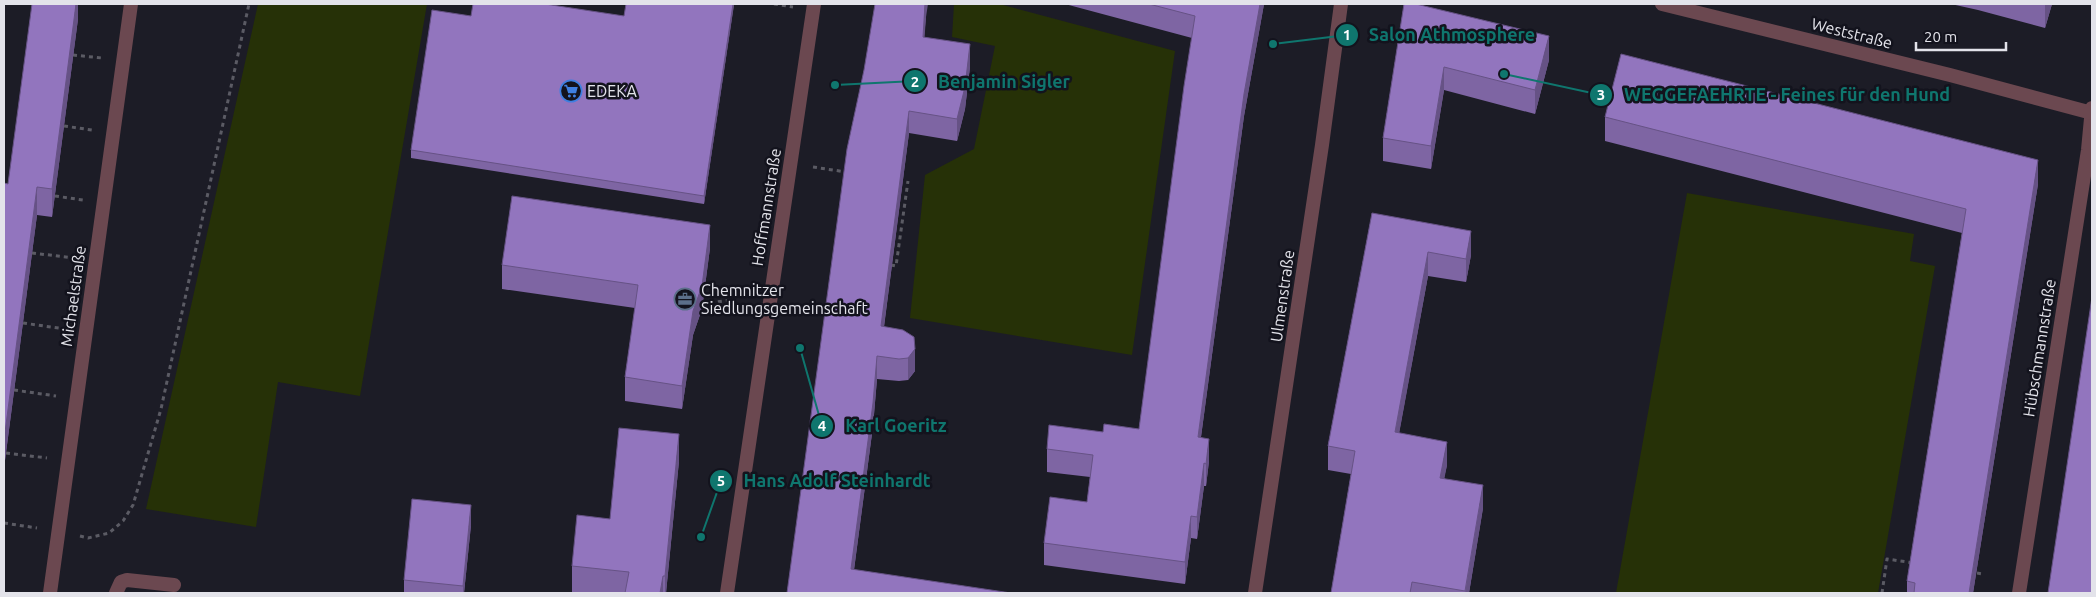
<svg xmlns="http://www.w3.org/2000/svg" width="2096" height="597" font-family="Ubuntu,sans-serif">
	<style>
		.green { fill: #263107 }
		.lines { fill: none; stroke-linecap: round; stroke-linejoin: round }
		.path { stroke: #5b5b64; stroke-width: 3; stroke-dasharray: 4 4; stroke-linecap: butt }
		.service { stroke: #6b4850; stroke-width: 14 }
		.minor { stroke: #6b4850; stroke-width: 14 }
		.tertiary { stroke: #6b4850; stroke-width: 14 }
		.wall { fill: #7e65a3 }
		.shaded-wall { fill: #665285 }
		.building { fill: #9275be; stroke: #665285 }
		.labels { text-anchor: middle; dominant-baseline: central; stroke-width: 5; stroke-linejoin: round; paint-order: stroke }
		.street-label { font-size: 16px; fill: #e3e3ea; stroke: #13131d }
		.poi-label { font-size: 16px; fill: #e3e3ea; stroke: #13131d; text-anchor: start }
		.leader { fill: none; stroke: #0f766e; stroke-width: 2 }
		.callout-dot { fill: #0f766e; stroke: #13131d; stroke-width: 2 }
		.mark-label { font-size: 15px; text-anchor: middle; font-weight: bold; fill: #fff }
		.callout-label { font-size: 18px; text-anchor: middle; font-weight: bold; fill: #0f766e; stroke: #13131d; stroke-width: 5; stroke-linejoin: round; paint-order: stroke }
	</style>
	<rect width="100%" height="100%" fill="#1c1c26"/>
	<g class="green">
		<polygon points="258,4 427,4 360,396 278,382 256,527 146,509"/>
		<polygon points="954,4 999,4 1175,51 1132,355 910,318 925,175 974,149 995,46 952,37"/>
		<polygon points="1687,193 1914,234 1910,261 1935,266 1878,593 1616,593"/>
	</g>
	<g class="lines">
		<g class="path">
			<polyline points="774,4 793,7"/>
			<polyline points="73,55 102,58"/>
			<polyline points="64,126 92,130"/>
			<polyline points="813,167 846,172"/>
			<polyline points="55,196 83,200"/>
			<polyline points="32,253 75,258"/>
			<polyline points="891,265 896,266 908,181"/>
			<polyline points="702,304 731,300"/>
			<polyline points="23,323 65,329"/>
			<polyline points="14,390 56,396"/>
			<polyline points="6,453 47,458"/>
			<polyline points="4,523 37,528"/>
			<polyline points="80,536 88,538 109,533 123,521 133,505 161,409 249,4"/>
			<polyline points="1977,573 1983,574"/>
			<polyline points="1882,593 1887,559 1914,563"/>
		</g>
		<polyline class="service" points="116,593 121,582 127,580 174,585"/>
		<g class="minor">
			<polyline points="50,593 131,4"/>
			<polyline points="727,593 814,4"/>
			<polyline points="2019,593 2088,150 2092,108"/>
		</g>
		<g class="tertiary">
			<polyline points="1662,4 1950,75 2092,113"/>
			<polyline points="1255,593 1322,145 1341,4"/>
		</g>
	</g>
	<g class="wall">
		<polygon points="78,4 78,19 52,217 37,215 4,468 4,183 8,184"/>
		<polygon points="734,4 704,204 411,158 411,150 471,16 624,16"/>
		<polygon points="1065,4 1264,4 1244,116 1201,437 1209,461 1206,486 1204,486 1197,539 1191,538 1185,584 1044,565 1044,543 1087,502 1090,477 1047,472 1047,449 1103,432 1139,429 1192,38"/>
		<polygon points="1404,4 1549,60 1535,114 1444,90 1431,169 1383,161 1383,138"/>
		<polygon points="1951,4 2052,4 2045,28 1978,10"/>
		<polygon points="926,17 924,37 970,67 965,109 957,141 909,133 884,327 903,330 915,371 908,380 899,381 877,379 873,426 854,570 787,593 864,70"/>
		<polygon points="1605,117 2038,184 1973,593 1907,593 1907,581 1962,233 1605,141"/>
		<polygon points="1372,213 1471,255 1466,282 1428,276 1399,433 1447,465 1444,478 1483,508 1469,593 1331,593 1351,474 1328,470 1328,446"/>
		<polygon points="710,248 702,309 693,335 682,409 625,401 625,377 635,308 502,289 502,265"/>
		<polygon points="679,461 666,593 572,593 572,566 610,519"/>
		<polygon points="471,525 464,593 404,593 404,580"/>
	</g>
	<g class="shaded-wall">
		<polygon points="76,4 78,4 78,19 52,217 52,189"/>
		<polygon points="733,4 734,4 734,5 704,204 704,196"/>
		<polygon points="925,4 928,4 926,17 923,59 923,37"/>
		<polygon points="1260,4 1264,4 1244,116 1198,459 1198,437 1244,94"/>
		<polygon points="2045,4 2052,4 2045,28"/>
		<polygon points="1549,36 1549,60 1535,114 1535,90"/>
		<polygon points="970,44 970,67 965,109 957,141 957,119"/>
		<polygon points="1444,67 1444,90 1431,169 1431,146"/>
		<polygon points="909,111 909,133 881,349 881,326"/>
		<polygon points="2038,160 2038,184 1973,593 1969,593"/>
		<polygon points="37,187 37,215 4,468 4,440"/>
		<polygon points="710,225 710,248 702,309 693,335 682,409 682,386 693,311"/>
		<polygon points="1471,231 1471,255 1466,282 1466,259"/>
		<polygon points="1428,252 1428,276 1395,456 1395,432"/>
		<polygon points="915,349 915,371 908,380 908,358"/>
		<polygon points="877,356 877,379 873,426 851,592 851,569"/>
		<polygon points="679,434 679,461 666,593 665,593 665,576"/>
		<polygon points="1209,439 1209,461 1206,486 1206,464"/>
		<polygon points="1447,442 1447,465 1440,501 1440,478"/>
		<polygon points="1204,463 1204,486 1197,539 1197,517"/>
		<polygon points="1483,485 1483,508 1469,593 1465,593"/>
		<polygon points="471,505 471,525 464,593 463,593 463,586"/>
		<polygon points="1191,516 1191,538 1185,584 1185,562"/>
		<polygon points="663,576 663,593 660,593"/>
	</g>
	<g class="building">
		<polygon points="32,4 76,4 52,189 37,187 4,440 4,183 8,184"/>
		<polygon points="473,4 545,4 624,16 626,4 733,4 704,196 411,150 432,10 471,16"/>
		<polygon points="875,4 925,4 923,37 970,44 965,87 957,119 909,111 881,326 903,330 914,337 915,349 908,358 899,359 877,356 873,403 851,569 1011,593 787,593 847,149 864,70"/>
		<polygon points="1149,4 1260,4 1244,94 1198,437 1209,439 1206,464 1204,463 1197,517 1191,516 1185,562 1044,543 1050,497 1087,502 1093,455 1047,449 1049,425 1103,432 1104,424 1139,429 1184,86 1195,16"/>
		<polygon points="1404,4 1416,4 1549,36 1535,90 1444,67 1431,146 1383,138"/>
		<polygon points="1621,54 2038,160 1969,593 1914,593 1915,583 1907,581 1966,209 1605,117"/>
		<polygon points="512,196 710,225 702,286 693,311 682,386 625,377 638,285 502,265"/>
		<polygon points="1372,213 1471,231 1466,259 1428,252 1395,432 1447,442 1440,478 1483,485 1465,591 1412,582 1410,593 1331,593 1355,451 1328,446"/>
		<polygon points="2092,297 2092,593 2048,593"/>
		<polygon points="619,428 679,434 665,576 663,576 660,593 625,593 629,572 572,566 577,515 610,519"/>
		<polygon points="412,499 471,505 463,586 404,580"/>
	</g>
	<defs>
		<g id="supermarket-ring" transform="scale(1.125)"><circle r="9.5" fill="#13131d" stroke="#3f7fe0" stroke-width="1.5"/><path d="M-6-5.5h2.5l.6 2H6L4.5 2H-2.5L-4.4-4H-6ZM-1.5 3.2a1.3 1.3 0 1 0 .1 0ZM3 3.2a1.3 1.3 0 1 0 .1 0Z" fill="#3f7fe0"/></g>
		<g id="office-ring" transform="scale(1.125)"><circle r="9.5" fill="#13131d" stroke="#5c6f8a" stroke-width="1.5"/><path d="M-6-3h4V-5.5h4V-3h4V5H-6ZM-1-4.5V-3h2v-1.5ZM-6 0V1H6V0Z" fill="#5c6f8a"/></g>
	</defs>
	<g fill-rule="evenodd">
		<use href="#supermarket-ring" x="571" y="91"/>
		<use href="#office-ring" x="685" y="299"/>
	</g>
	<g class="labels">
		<g class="street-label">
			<text transform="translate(1852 33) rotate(14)">Weststraße</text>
			<text transform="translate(766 207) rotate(-81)">Hoffmannstraße</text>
			<text transform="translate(73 296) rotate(-82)">Michaelstraße</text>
			<text transform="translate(1282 296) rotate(-82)">Ulmenstraße</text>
			<text transform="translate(2039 348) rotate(-81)">Hübschmannstraße</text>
		</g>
		<g class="poi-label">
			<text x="587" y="91">EDEKA</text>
			<text x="701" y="290">Chemnitzer<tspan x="701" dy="18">Siedlungsgemeinschaft</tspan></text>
		</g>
	</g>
	<path class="leader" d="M1273 44L1347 35M835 85L915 81M1504 74L1601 95M800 348L822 426M701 537L721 481"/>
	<g class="callout-dot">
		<circle cx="1273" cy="44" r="5"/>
		<circle cx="835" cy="85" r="5"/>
		<circle cx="1504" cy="74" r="5"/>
		<circle cx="800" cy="348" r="5"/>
		<circle cx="701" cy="537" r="5"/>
		<circle cx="1347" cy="35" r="12"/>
		<circle cx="915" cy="81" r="12"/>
		<circle cx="1601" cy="95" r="12"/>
		<circle cx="822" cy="426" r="12"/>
		<circle cx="721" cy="481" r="12"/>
	</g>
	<g class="mark-label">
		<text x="1347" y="40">1</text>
		<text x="915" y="87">2</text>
		<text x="1601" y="100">3</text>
		<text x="822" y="431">4</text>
		<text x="721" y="486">5</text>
	</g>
	<g class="callout-label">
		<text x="1452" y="41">Salon Athmosphere</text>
		<text x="1004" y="88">Benjamin Sigler</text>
		<text x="1787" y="101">WEGGEFAEHRTE - Feines für den Hund</text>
		<text x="896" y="432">Karl Goeritz</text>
		<text x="837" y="487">Hans Adolf Steinhardt</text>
	</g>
	<rect width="2096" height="597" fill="none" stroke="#e3e3ea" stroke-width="10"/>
	<path d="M1916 42v8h90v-8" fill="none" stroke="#e3e3ea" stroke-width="2.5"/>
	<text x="1924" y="42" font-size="15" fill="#e3e3ea" stroke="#13131d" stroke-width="4" paint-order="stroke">20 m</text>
</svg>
